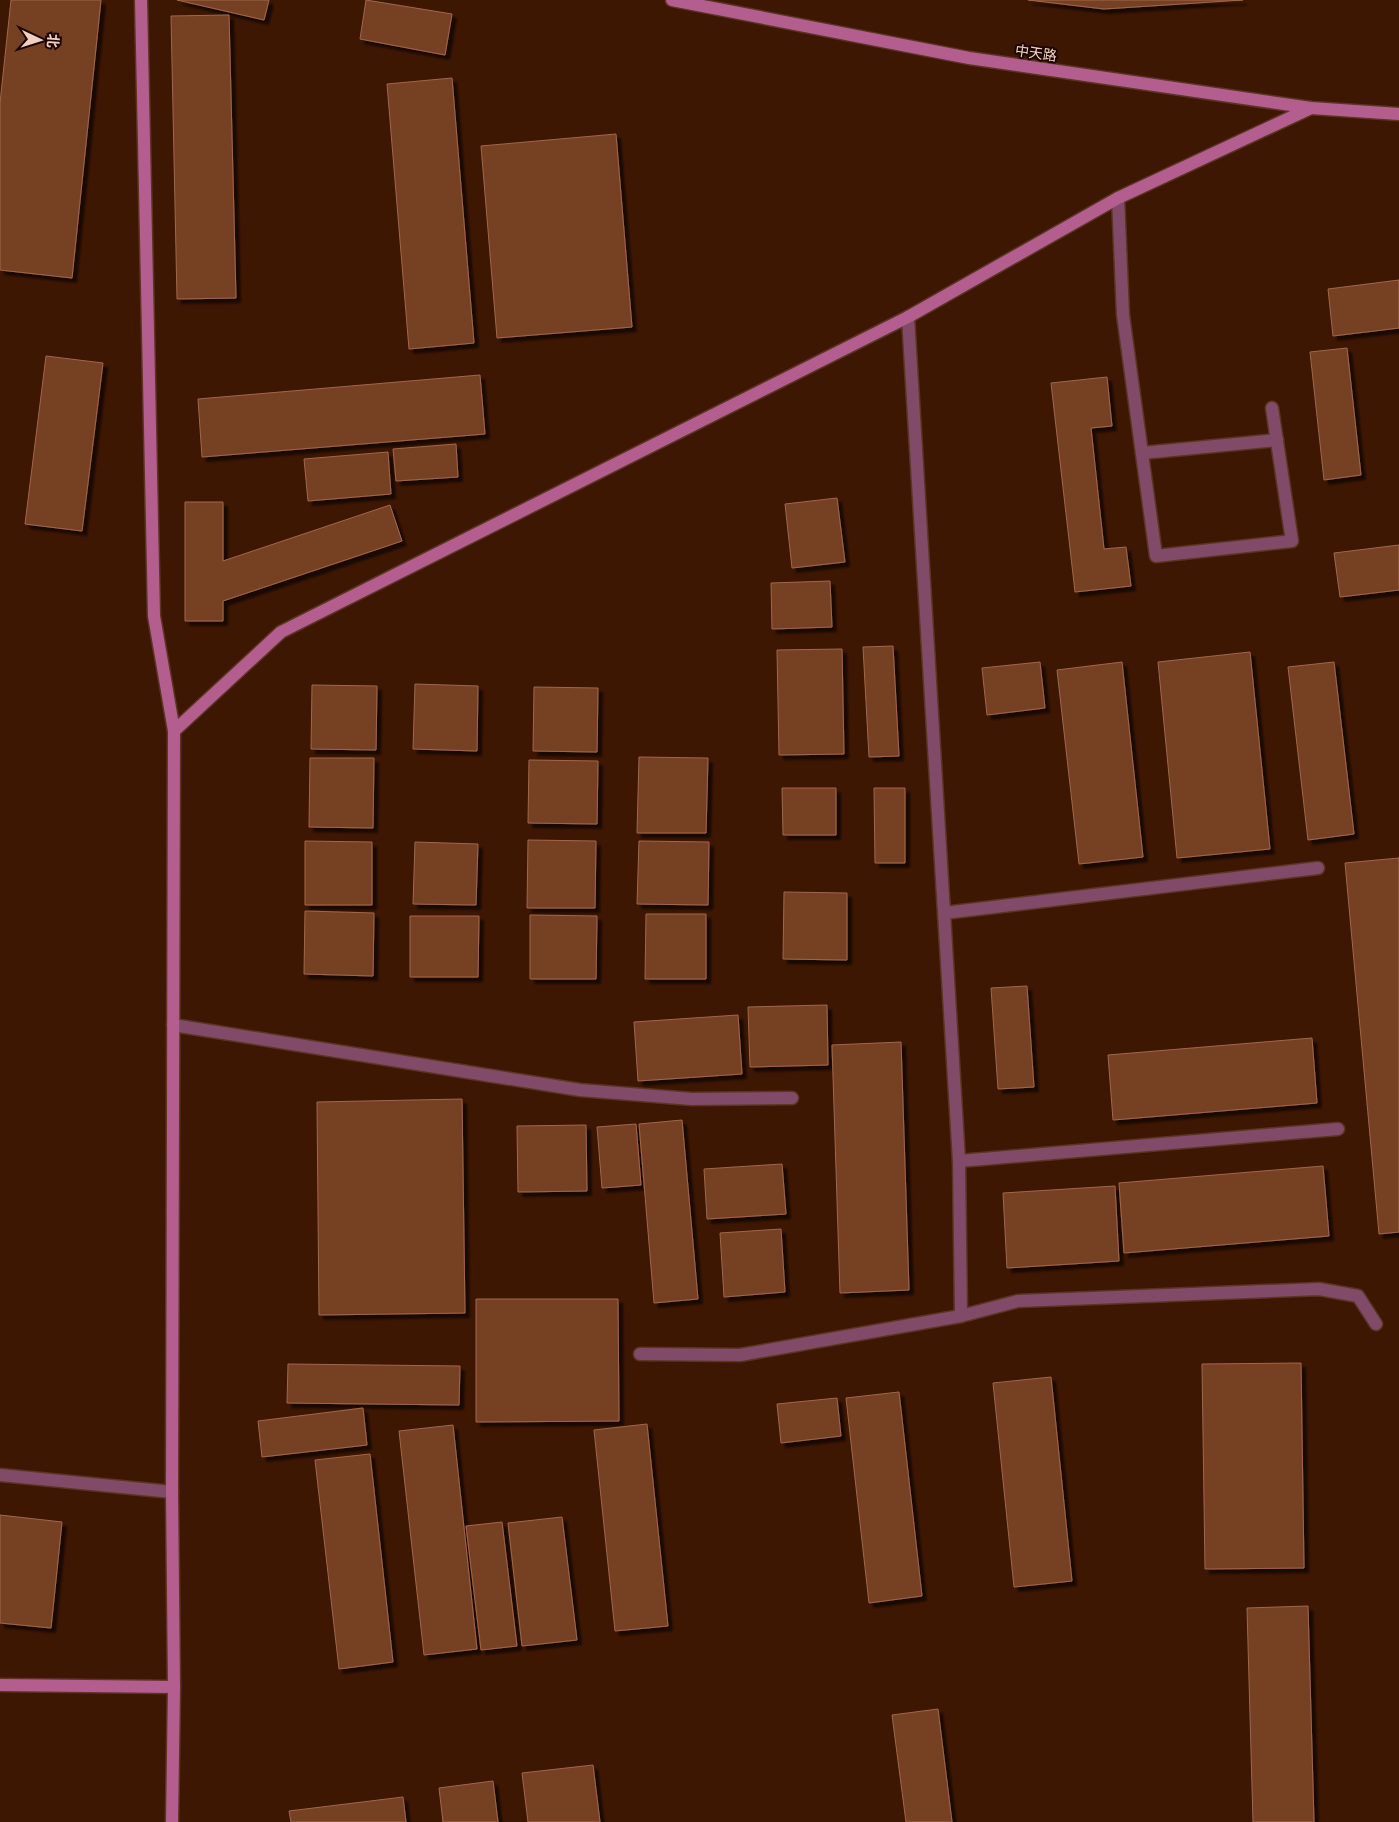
<svg xmlns="http://www.w3.org/2000/svg" width="1399" height="1822" font-family="Montserrat,'Noto Sans SC',sans-serif">
	<style>
		.building { fill: #763f23; stroke: #a2674b; filter: url(#shadow) }
		.lines { fill: none; stroke-linecap: round; stroke-linejoin: round }
		.lane-casing { stroke: #5b3521; stroke-width: 15 }
		.street-casing { stroke: #5b3521; stroke-width: 15 }
		.secondary-casing { stroke: #5b3521; stroke-width: 15 }
		.lane { stroke: #814a68; stroke-width: 12 }
		.street { stroke: #814a68; stroke-width: 12 }
		.secondary { stroke: #b45d8f; stroke-width: 12 }
		.labels { text-anchor: middle; dominant-baseline: central; stroke-width: 4; stroke-linejoin: round; paint-order: stroke }
		.street-label { font-size: 14px; fill: #f2d0c1; stroke: #1c0700 }
	</style>
	<defs>
		<filter id="shadow"><feDropShadow dx="4.5" dy="4.5" stdDeviation="1" flood-color="#0009"/></filter>
	</defs>
	<rect width="100%" height="100%" fill="#3e1702"/>
	<g class="building">
		<polygon points="11,0 101,0 72,278 0,270 0,103"/>
		<polygon points="177,0 269,0 264,20"/>
		<polygon points="366,0 452,14 445,55 360,39"/>
		<polygon points="1028,0 1243,0 1104,9"/>
		<polygon points="229,15 236,298 177,299 171,16"/>
		<polygon points="452,78 474,343 409,349 387,84"/>
		<polygon points="616,134 632,327 497,338 481,146"/>
		<polygon points="1399,280 1399,328 1333,336 1328,289"/>
		<polygon points="1347,348 1361,475 1324,480 1310,352"/>
		<polygon points="46,356 103,363 82,531 25,524"/>
		<polygon points="480,375 485,434 202,457 198,399"/>
		<polygon points="1107,377 1112,426 1091,428 1104,549 1126,547 1131,586 1075,592 1051,383"/>
		<polygon points="456,444 458,477 396,481 393,449"/>
		<polygon points="388,452 391,494 308,501 304,459"/>
		<polygon points="837,498 845,562 792,568 785,504"/>
		<polygon points="185,502 223,502 223,561 390,505 402,541 223,601 223,621 185,621"/>
		<polygon points="1399,545 1399,590 1340,597 1334,553"/>
		<polygon points="830,581 832,627 772,629 771,583"/>
		<polygon points="893,646 899,756 869,757 863,647"/>
		<polygon points="842,649 844,754 779,755 777,650"/>
		<polygon points="1250,652 1270,849 1177,858 1158,662"/>
		<polygon points="1040,662 1045,708 987,715 982,668"/>
		<polygon points="1122,662 1143,857 1079,864 1057,670"/>
		<polygon points="1334,662 1354,834 1308,840 1288,667"/>
		<polygon points="415,684 478,686 477,751 413,749"/>
		<polygon points="312,685 377,686 376,750 311,749"/>
		<polygon points="534,687 598,688 597,752 533,751"/>
		<polygon points="639,757 708,758 706,833 637,833"/>
		<polygon points="310,758 374,758 373,828 309,827"/>
		<polygon points="529,760 598,761 597,824 528,823"/>
		<polygon points="782,788 836,788 836,835 783,835"/>
		<polygon points="874,788 905,788 905,863 875,863"/>
		<polygon points="528,840 596,841 595,908 527,908"/>
		<polygon points="305,841 372,842 372,905 305,905"/>
		<polygon points="639,841 709,842 708,905 637,904"/>
		<polygon points="415,842 478,844 476,905 413,904"/>
		<polygon points="1399,858 1399,1232 1379,1234 1345,863"/>
		<polygon points="784,892 847,893 847,960 783,959"/>
		<polygon points="305,911 374,913 373,976 304,974"/>
		<polygon points="646,914 706,914 706,979 645,979"/>
		<polygon points="530,915 597,916 596,979 530,979"/>
		<polygon points="410,916 479,916 478,977 410,977"/>
		<polygon points="1027,986 1034,1087 998,1089 991,988"/>
		<polygon points="827,1005 828,1065 750,1067 748,1007"/>
		<polygon points="738,1015 742,1074 638,1081 634,1022"/>
		<polygon points="1312,1038 1317,1103 1113,1120 1108,1055"/>
		<polygon points="901,1042 909,1290 840,1293 832,1045"/>
		<polygon points="462,1099 465,1313 319,1315 317,1102"/>
		<polygon points="682,1120 698,1299 654,1303 639,1124"/>
		<polygon points="636,1124 641,1185 602,1188 597,1127"/>
		<polygon points="586,1125 587,1191 518,1192 517,1126"/>
		<polygon points="782,1164 786,1214 707,1219 704,1169"/>
		<polygon points="1323,1166 1329,1236 1124,1253 1119,1183"/>
		<polygon points="1115,1186 1119,1261 1007,1268 1003,1193"/>
		<polygon points="781,1229 785,1292 724,1297 720,1233"/>
		<polygon points="476,1299 618,1299 619,1421 476,1422"/>
		<polygon points="1301,1363 1304,1568 1205,1569 1202,1364"/>
		<polygon points="288,1364 460,1366 459,1405 287,1403"/>
		<polygon points="1051,1377 1072,1581 1014,1587 993,1383"/>
		<polygon points="899,1392 922,1596 869,1603 846,1398"/>
		<polygon points="837,1398 841,1436 781,1443 777,1404"/>
		<polygon points="363,1408 367,1445 262,1457 258,1421"/>
		<polygon points="647,1424 668,1626 615,1631 594,1430"/>
		<polygon points="453,1425 477,1649 424,1655 399,1431"/>
		<polygon points="370,1454 393,1662 339,1669 315,1460"/>
		<polygon points="0,1515 62,1522 51,1628 0,1623"/>
		<polygon points="562,1517 577,1640 522,1646 508,1523"/>
		<polygon points="502,1522 517,1646 481,1650 466,1526"/>
		<polygon points="1308,1606 1314,1822 1253,1822 1247,1608"/>
		<polygon points="938,1709 952,1822 906,1822 892,1715"/>
		<polygon points="593,1765 600,1822 528,1822 522,1773"/>
		<polygon points="493,1781 498,1822 443,1822 439,1788"/>
		<polygon points="403,1797 406,1822 291,1822 289,1811"/>
	</g>
	<g class="lines">
		<g class="lane-casing">
			<g id="lane">
				<polyline points="1118,198 1123,315 1156,556 1292,541 1272,408"/>
				<polyline points="1142,453 1277,440"/>
				<polyline points="944,913 1318,868"/>
				<polyline points="959,1161 1338,1129"/>
				<polyline points="0,1475 172,1492"/>
			</g>
		</g>
		<g class="street-casing">
			<g id="street">
				<polyline points="908,317 959,1161 961,1316"/>
				<polyline points="173,1025 580,1090 692,1099 792,1098"/>
				<polyline points="640,1354 740,1355 961,1316 1018,1301 1319,1289 1358,1296 1376,1324"/>
			</g>
		</g>
		<g class="secondary-casing">
			<g id="secondary">
				<polyline points="141,0 154,616 174,731"/>
				<polyline points="672,0 969,58 1311,108 1399,114"/>
				<polyline points="0,1685 174,1687"/>
				<polyline points="172,1822 174,1687 172,1492 174,731 281,632 908,317 1118,198 1311,108"/>
			</g>
		</g>
		<use href="#lane" class="lane"/>
		<use href="#street" class="street"/>
		<use href="#secondary" class="secondary"/>
	</g>
	<g class="labels">
		<g class="street-label">
			<text transform="translate(1036 53) rotate(8)">中天路</text>
		</g>
	</g>
	<g transform="translate(40 40) rotate(94)" stroke="#1c0700" stroke-width="4" paint-order="stroke">
	<path d="M0-4L9 19L0 12L-9 19Z" fill="#f2d0c1"/>
	<text y="-8" font-size="14" font-weight="bold" text-anchor="middle" fill="#f2d0c1">北</text>
	</g>
</svg>
